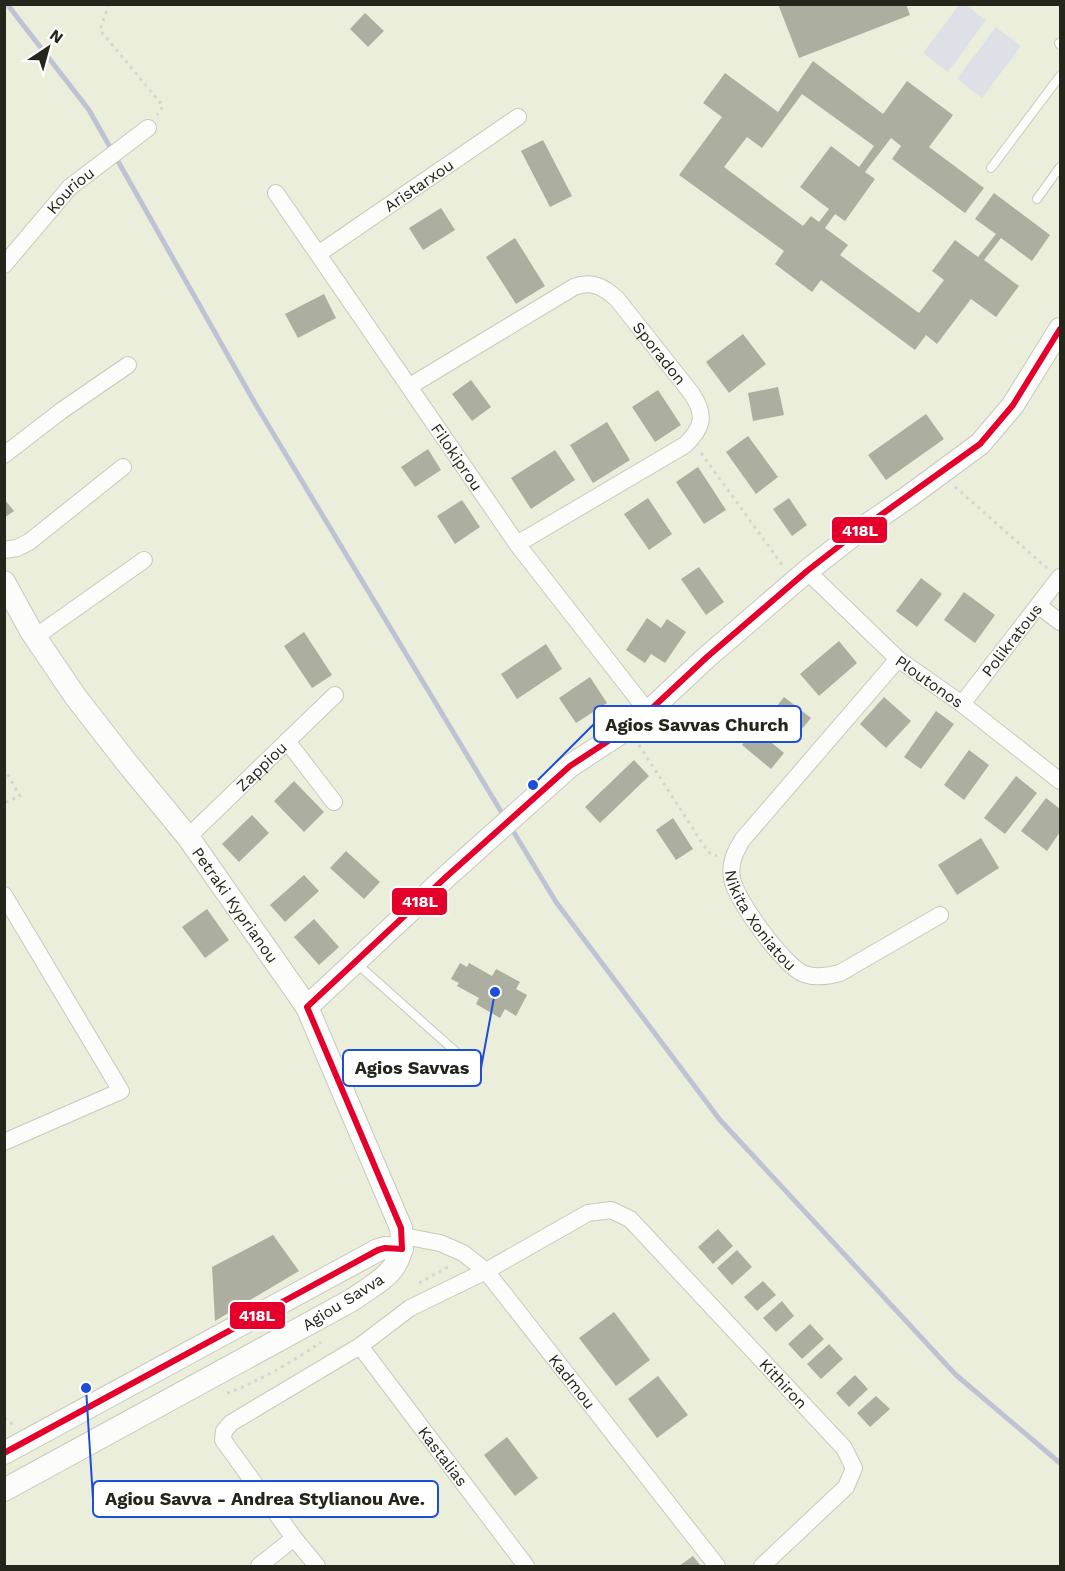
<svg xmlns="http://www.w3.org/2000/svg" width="1065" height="1571" font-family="'Work Sans',sans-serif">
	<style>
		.green { fill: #dde0e6 }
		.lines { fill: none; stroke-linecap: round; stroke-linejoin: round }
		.stream { stroke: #bec3d4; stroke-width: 5 }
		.building { fill: #acaea0; fill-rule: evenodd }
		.lane-casing { stroke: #c7c9bb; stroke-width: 10 }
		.street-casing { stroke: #c7c9bb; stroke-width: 18 }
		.secondary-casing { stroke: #c7c9bb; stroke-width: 24 }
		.path { stroke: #d6d6d1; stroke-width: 3; stroke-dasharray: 3 4.5; stroke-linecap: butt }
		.lane { stroke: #fcfcfa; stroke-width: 8 }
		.street { stroke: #fcfcfa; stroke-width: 16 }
		.secondary { stroke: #fcfcfa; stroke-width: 22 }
		.bus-1-casing { stroke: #fff; stroke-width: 10 }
		.bus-1 { stroke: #e4002b; stroke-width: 6 }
		.labels { text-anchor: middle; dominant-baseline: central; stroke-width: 6; stroke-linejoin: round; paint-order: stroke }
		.street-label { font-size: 16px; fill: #25261b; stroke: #fff }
		.leader { fill: none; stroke: #1d4ed8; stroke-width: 2 }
		.callout-dot { fill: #1d4ed8; stroke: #fff; stroke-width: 2 }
		.callout { fill: #fff; stroke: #1d4ed8; stroke-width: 2 }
		.callout-label { font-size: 18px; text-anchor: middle; font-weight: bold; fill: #25261b }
		.line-badge { stroke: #fff; stroke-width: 2 }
		.badge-label { font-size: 16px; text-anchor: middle; font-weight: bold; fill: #fff }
	</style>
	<rect width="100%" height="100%" fill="#eceedc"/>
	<g class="green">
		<polygon points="959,5 966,5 986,20 948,72 923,53"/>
		<polygon points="996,27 1021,46 982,98 957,79"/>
	</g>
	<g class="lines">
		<g class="stream">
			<polyline points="7,4 89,110 256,405 505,818"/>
			<polyline points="510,826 556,902 720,1120 956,1375 1060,1463"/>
		</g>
	</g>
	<g class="building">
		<polygon points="778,4 906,4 910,15 799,58"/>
		<polygon points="365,13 384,31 368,47 350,29"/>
		<path d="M813,61L883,114L907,81L953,115L929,147L984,188L965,213L892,159L901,146L891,138L865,172L875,179L845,221L835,214L825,228L848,245L840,255L919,313L944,280L932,271L955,240L978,257L996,234L975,219L994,193L1050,235L1032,261L1001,238L984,260L1019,286L996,317L971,299L937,344L926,335L915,350L821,280L812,292L775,264L784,251L679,175L722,117L703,103L725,73L778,112ZM802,94L874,146L859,167L831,146L800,187L829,209L819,222L811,216L803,226L724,167L747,137L762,148Z"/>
		<polygon points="543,140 572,196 550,207 521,151"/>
		<polygon points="441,208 455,230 423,250 409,228"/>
		<polygon points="515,238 545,286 516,304 486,257"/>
		<polygon points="324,294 336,318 298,338 285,314"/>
		<polygon points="743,334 766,364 729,393 706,362"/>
		<polygon points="471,380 491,407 472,421 452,394"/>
		<polygon points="778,387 784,415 753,421 748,393"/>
		<polygon points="658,390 681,425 655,442 632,407"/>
		<polygon points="926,414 944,439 886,480 868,455"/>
		<polygon points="607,422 630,460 593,483 570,445"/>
		<polygon points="748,436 778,477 756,494 726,452"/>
		<polygon points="428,449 441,470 415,487 401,467"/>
		<polygon points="555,450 575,480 531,509 511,478"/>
		<polygon points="698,467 726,510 704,524 676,482"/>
		<polygon points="648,498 672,534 649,550 624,514"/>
		<polygon points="789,498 807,525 792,536 773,509"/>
		<polygon points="4,499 14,511 4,518"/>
		<polygon points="462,500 480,527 455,544 437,516"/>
		<polygon points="699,567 724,602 706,615 681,579"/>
		<polygon points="921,578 942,594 917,627 896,611"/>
		<polygon points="964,592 995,615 975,643 944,620"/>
		<polygon points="647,618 661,628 667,619 686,632 665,663 651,654 645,663 626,650"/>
		<polygon points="304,632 332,675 312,688 284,646"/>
		<polygon points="839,641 857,663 819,696 800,674"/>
		<polygon points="546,644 562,669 517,699 501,674"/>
		<polygon points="590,677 607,703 576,723 559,698"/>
		<polygon points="784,697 811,718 796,736 770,715"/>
		<polygon points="884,697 911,721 886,748 860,724"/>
		<polygon points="936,711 954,724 921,769 904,757"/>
		<polygon points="755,729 784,753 771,769 742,745"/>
		<polygon points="969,750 989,765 964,800 944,785"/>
		<polygon points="634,760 649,776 600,823 585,807"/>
		<polygon points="1016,776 1037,793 1005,834 984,818"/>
		<polygon points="294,781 324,812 304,832 274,801"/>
		<polygon points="1046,798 1060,809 1060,832 1047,851 1021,831"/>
		<polygon points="252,815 269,833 239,862 222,844"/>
		<polygon points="673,818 693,849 676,860 656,830"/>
		<polygon points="981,838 999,868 957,895 938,865"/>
		<polygon points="346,851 380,882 364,899 330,868"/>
		<polygon points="304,875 319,891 285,922 270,905"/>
		<polygon points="207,909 229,940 205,958 182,927"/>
		<polygon points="314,919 339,947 319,965 294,937"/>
		<polygon points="460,963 467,967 469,963 492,976 496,969 520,982 516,989 527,995 516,1016 505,1009 500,1018 476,1004 479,998 457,986 459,983 451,979"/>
		<polygon points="718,1229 733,1246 713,1264 698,1247"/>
		<polygon points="273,1235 299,1271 215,1321 212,1267"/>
		<polygon points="737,1250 752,1267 732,1285 717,1268"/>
		<polygon points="763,1281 776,1295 757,1311 744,1297"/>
		<polygon points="782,1301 794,1316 776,1332 763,1318"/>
		<polygon points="614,1312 650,1360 616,1386 579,1338"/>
		<polygon points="810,1324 824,1339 802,1359 788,1344"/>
		<polygon points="829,1344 843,1359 821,1379 807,1364"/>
		<polygon points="855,1375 868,1389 849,1407 836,1393"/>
		<polygon points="658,1376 688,1415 657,1438 628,1399"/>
		<polygon points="876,1396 890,1409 870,1427 857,1413"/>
		<polygon points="507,1437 538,1478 515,1496 484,1455"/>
		<polygon points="693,1556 701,1566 679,1566"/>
	</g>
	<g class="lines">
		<g class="lane-casing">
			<g id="lane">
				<polyline points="1059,43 1060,45"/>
				<polyline points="991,168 1060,76"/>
				<polyline points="1037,199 1060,167"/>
				<polyline points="355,962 455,1051"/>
			</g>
		</g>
		<g class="street-casing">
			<g id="street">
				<path id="s1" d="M276,193L517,544L648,712"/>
				<path id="s2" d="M318,254L518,117"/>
				<path id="s3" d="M4,265L70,187L148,128"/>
				<path id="s4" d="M410,386L574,287C592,280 604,287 617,299L692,394C706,415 703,428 685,445L517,544"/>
				<polyline points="4,455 61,411 128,365"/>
				<polyline points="4,550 17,548 29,542 123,467"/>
				<path id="s5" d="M807,571L898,659L962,704L1060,781"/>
				<polyline points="1039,606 1060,622"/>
				<polyline points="35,637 144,560"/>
				<path id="s6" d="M898,659L743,839C736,850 729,863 732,878C735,899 784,966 804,974C815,978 829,976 840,973L940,915"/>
				<path id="s7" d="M962,704L1060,577"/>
				<polyline points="287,741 334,802"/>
				<path id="s8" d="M188,837L335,695"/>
				<polyline points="4,895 121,1091 4,1142"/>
				<path id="s9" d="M403,1236L440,1243L463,1253L486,1271L717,1566"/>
				<path id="s10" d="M360,1346L526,1566"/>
				<polyline points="259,1566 294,1538"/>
				<path id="s11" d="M317,1566L294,1538L223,1440L224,1431L231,1423L360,1346L410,1308L486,1271L588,1213L611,1210L630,1219L844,1448L854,1468L846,1487L762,1566"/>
			</g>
		</g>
		<g class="secondary-casing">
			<g id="secondary">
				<path id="s12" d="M4,582L31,631L75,696L127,763L188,837L307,1007L401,1228C407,1269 382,1279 352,1300L4,1490"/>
				<polyline points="307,1007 446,877 570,766 628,728 648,712 707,657 807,571 857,532 908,497 980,444 1013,405 1060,329"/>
				<polyline points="4,1453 378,1250 385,1248 402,1249"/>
			</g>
		</g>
		<g class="path">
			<polyline points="109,4 100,30 163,106 157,115"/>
			<polyline points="701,453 783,566"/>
			<polyline points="955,487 1047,568"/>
			<polyline points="639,745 708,852 717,856"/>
			<polyline points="4,768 20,796 4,803"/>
			<polyline points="419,1283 450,1266"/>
			<path d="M227,1393C258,1382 294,1361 321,1342"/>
			<polyline points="4,1418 15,1426"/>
		</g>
		<use href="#lane" class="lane"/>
		<use href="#street" class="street"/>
		<use href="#secondary" class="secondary"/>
		<g class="bus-1-casing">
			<polyline id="bus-1" points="4,1453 378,1250 385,1248 402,1249 401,1228 307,1007 446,877 570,766 628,728 648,712 707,657 807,571 857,532 980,444 1013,405 1060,329"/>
		</g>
		<use href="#bus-1" class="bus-1"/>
	</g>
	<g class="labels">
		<g class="street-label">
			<text stroke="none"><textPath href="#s2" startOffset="122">Aristarxou</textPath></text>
			<text stroke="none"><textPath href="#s3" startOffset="100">Kouriou</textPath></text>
			<text stroke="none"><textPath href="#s4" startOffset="308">Sporadon</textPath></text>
			<text stroke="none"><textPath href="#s1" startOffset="320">Filokiprou</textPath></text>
			<text stroke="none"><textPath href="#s7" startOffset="81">Polikratous</textPath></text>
			<text stroke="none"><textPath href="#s5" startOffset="165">Ploutonos</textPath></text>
			<text stroke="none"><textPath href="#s8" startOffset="102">Zappiou</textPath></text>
			<text stroke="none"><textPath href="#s12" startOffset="398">Petraki Kyprianou</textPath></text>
			<text stroke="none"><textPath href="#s6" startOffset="330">Nikita Xoniatou</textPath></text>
			<text transform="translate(343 1302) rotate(-32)">Agiou Savva</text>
			<text stroke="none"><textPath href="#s9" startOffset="232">Kadmou</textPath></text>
			<text stroke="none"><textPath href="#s11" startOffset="861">Kithiron</textPath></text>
			<text stroke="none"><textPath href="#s10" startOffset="138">Kastalias</textPath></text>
		</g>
	</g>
	<path class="leader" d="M533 785L594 724M495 992L481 1068M86 1388L93 1499"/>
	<g class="callout-dot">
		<circle cx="533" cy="785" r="6"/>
		<circle cx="495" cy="992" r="6"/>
		<circle cx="86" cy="1388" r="6"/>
	</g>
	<g class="callout">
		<rect x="594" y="706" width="207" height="36" rx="6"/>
		<rect x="343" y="1050" width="138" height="36" rx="6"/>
		<rect x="93" y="1481" width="345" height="36" rx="6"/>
	</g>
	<g class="callout-label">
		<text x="697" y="731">Agios Savvas Church</text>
		<text x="412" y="1074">Agios Savvas</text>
		<text x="265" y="1505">Agiou Savva - Andrea Stylianou Ave.</text>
	</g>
	<g class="line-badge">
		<rect x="831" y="516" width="57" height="28" rx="6" fill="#e4002b"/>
		<rect x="391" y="887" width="57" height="29" rx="6" fill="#e4002b"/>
		<rect x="229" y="1301" width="57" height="29" rx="6" fill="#e4002b"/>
	</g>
	<g class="badge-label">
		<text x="860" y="536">418L</text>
		<text x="420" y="907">418L</text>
		<text x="257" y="1321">418L</text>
	</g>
	<rect width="1065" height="1571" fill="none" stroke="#25261b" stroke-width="12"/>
	<g transform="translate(48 48) rotate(36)" stroke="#ffffff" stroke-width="4.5" paint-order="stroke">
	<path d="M0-4.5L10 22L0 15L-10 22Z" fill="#25261b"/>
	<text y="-9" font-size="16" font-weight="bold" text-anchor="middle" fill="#25261b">N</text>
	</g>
</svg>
